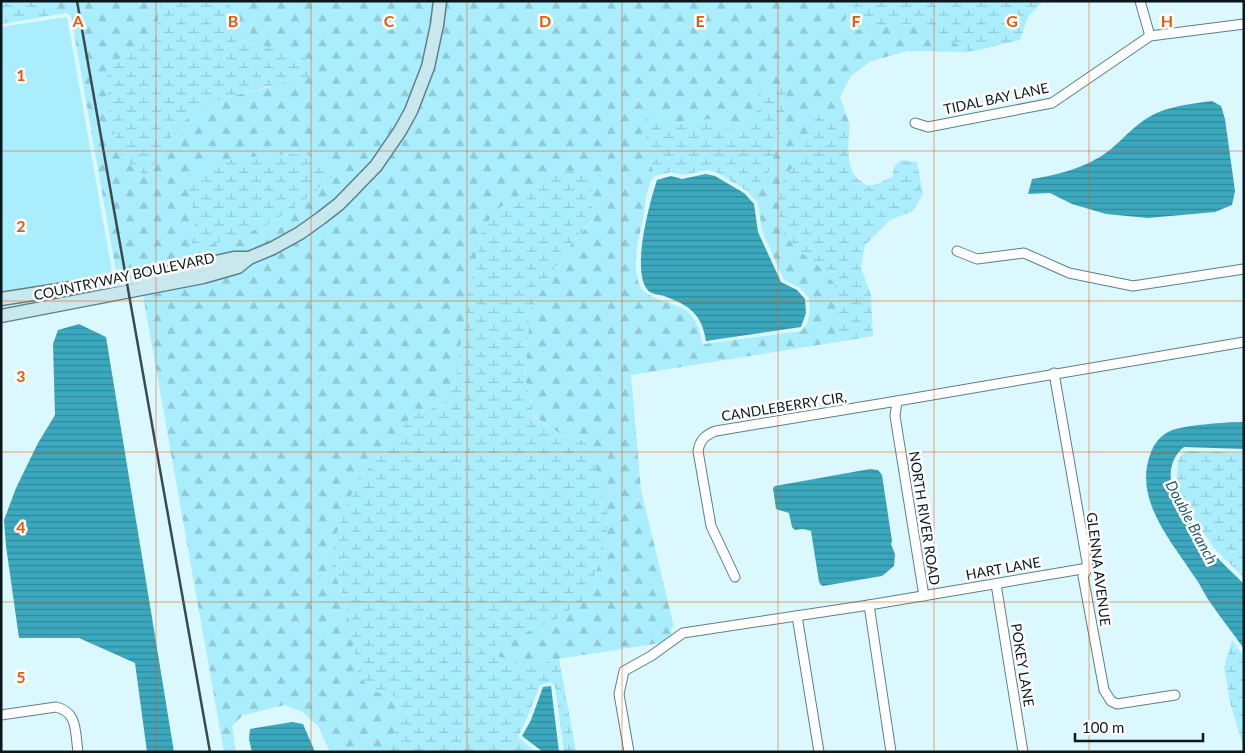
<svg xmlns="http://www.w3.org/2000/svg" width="1245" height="753" font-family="Lato,sans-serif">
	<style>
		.forest { fill: url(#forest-firs); fill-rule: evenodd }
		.wetland { fill: url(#wetland-marsh) }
		.park { fill: #aaedfc }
		.water { fill: url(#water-rules) }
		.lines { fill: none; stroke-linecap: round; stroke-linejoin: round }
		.street-casing { stroke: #5d7f86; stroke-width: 11 }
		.secondary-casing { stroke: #5d7f86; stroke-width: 15 }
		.street { stroke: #fff; stroke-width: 9 }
		.secondary { stroke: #c9e8ee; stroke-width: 12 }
		.rail { stroke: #3a4b4f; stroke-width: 2.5 }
		.grid { fill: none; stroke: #e8590c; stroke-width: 1; stroke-opacity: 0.55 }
		.labels { text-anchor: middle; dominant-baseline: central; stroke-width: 5; stroke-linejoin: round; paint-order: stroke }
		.street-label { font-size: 14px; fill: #0b181b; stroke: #fff }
		.water-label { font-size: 15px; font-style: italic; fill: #215b67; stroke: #fff }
		.grid-label { font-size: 16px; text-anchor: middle; font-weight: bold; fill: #e8590c; stroke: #fff; stroke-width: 5; stroke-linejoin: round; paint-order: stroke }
	</style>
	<defs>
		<pattern id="forest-firs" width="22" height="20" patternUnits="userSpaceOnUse" patternTransform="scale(1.25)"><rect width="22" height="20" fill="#aaedfc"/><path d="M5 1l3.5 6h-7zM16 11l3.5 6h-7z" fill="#91cad7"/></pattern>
		<pattern id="wetland-marsh" width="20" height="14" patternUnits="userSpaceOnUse" patternTransform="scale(1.25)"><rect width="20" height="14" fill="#aaedfc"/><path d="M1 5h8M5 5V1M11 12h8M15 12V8" fill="none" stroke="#91cad7"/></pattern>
		<pattern id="water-rules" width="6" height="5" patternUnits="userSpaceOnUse" patternTransform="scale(1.25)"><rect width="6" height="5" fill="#3ba8be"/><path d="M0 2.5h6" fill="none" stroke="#30889a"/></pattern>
	</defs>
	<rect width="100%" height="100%" fill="#dbf8ff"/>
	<g class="forest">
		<path d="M45,1H159L160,5L156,37L136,47L147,177C158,159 177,124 194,112C217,98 248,92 274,86L265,47L236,39L227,1H435L423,66L406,109L372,164L336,201L297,230L250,253L117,277L71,16L67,13L49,16ZM291,154L277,217L261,228L190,251L196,215L210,165L238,158Z"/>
		<path d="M445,1H857L843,23L880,26L910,24L949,39L970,52L908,51L871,61L851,76L840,97L850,125L817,111L802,154L778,188L796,249L816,263L834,283L839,313L837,342L631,375L641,490L674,627H671L672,635L661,643L551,660L533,668L481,651L494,645L604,552L608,518L585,441L562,435L534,416L525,377L530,310L565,251L592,221L552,174L528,193L498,209L482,229L467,301L457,371L448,403L412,415L384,452L357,480L332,566L346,604L359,676L374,691L402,699L390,752H330L318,726L301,711L285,705L243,715L232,726L236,752H224L143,295L141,294L251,262L302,237L404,133ZM761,90L787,106L781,121L771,168L757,188L755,199L758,204L762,231L784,280L800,288L809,298C810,309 811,323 801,331L704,344L702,343C700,332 697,319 688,312C675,301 646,301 639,284C632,265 638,239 643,220C645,207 646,185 655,176L650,162L647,111L663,122L690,123L709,119C722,129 745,137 754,117C758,109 759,99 761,90Z"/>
	</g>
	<g class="wetland">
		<polygon points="1,1 45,1 49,16 1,24"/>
		<path d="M159,1H227L236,39L265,47L305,53L309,77C273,87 227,92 195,112C177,123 158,159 147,177L122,157L109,118L107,68L136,47L156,37L160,5Z"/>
		<polygon points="857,1 1043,1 1028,17 1020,40 970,52 949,39 910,24 880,26 847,32 843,23"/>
		<path d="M775,85L786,88L787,106L781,121L771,168L757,188L755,199L747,191L718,173L708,170L682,175L671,172L655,176C648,156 644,132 646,110L663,122L690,123L709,119C722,129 744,137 754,117C758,109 759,99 761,90Z"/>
		<path d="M817,110L850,125C848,139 846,163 855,176C858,180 864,183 868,186L880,183L892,177L895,165L901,160L917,162L923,194L913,211L890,220L865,245L861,268L871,295L873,336L837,342L839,313L834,283L816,263L796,249L780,229L778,188L802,154Z"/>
		<polygon points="291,154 308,155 323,162 333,176 297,206 261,228 190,252 196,215 189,199 188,180 210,165 238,158"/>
		<polygon points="581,171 591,190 592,220 565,251 530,310 525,377 534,417 562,435 585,441 598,474 608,518 604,552 585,599 552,622 481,651 533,668 551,660 559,659 576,752 564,752 555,686 550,682 540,685 527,718 519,735 519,738 536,752 390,752 402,699 374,691 359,676 346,604 332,566 335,537 357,480 384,452 412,415 448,403 457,371 467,301 482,229 498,208 528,193 552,174"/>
		<polygon points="1185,451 1244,453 1244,578 1214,548 1192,515 1176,484 1178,460"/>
		<polygon points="1232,640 1244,657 1244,749 1230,702 1224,667"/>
	</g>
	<polygon class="park" points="67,17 113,278 1,295 1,27"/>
	<g class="water">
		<path d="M1212,101L1221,106L1225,119L1235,191L1232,205L1215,212L1148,218L1106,214L1072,204L1050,193L1028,194L1032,179C1058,175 1091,166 1111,149C1123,139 1135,125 1149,117C1167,106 1191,104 1212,101Z"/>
		<path d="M706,174L715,176L744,193L754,204L758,232L781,282L797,290L805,299L806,313L801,327L706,341C702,314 689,305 664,296C660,295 653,294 650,292C629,277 650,201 657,180L671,176L682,179Z"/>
		<polygon points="79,324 106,337 174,752 147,752 135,663 79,638 19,638 6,546 4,520 16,488 38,443 55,415 53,344 58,330"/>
		<path d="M1244,422V449L1184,447C1173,455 1168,471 1172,485C1176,500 1201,538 1211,551C1221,562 1233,573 1244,584V649C1234,634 1222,620 1212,605C1205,596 1201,585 1194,576C1171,541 1134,500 1150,455C1154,444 1158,438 1168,432C1180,425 1228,422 1244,422Z"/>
		<polygon points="870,469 878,470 882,475 892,541 891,544 895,554 894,566 882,576 823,586 821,585 819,582 811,531 803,529 795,530 792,527 789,513 776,509 773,488 775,486"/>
		<polygon points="551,686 559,752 543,752 522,736 531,720 543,687"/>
		<polygon points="292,722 303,724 315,752 252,752 249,739 250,729"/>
	</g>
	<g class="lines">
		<g class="street-casing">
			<g id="street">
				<polyline points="1140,1 1150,36"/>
				<polyline points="915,123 928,127 1052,103 1150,36 1244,24"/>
				<polyline points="957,251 977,259 1024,253 1069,273 1133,286 1244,269"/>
				<polyline points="1054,373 1088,568 1083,576 1104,690 1111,701 1117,704 1175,695"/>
				<path d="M735,577L711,526L698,451C700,440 705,435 716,431L897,401"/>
				<polyline points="996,584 1023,752"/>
				<polyline points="924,596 895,416 897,401 1244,342"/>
				<polyline points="869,605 891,752"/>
				<polyline points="797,616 819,752"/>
				<path d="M1,715L56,707C78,712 75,732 78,752"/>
				<polyline points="629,752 619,694 624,671 651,656 683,633 869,605 1088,568"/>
			</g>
		</g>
		<g class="secondary-casing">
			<g id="secondary">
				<polyline points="1,299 166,273 234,258 249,258"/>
				<polyline points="1,316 203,277 238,267 249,258 273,248 300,233 321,218 339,204 376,166 400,131 411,111 428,67 437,25 440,1"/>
			</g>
		</g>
		<use href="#street" class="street"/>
		<use href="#secondary" class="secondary"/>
		<polyline class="rail" points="77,1 210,752"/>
	</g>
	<path class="grid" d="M156,1V752M311,1V752M467,1V752M622,1V752M778,1V752M934,1V752M1089,1V752M1,151H1244M1,301H1244M1,452H1244M1,602H1244"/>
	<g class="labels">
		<g class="street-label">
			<text transform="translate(996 98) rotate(-12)">TIDAL BAY LANE</text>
			<text transform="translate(124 276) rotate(-12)">COUNTRYWAY BOULEVARD</text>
			<text transform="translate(784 406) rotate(-9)">CANDLEBERRY CIR,</text>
			<text transform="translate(925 518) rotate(81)">NORTH RIVER ROAD</text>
			<text transform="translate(1003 568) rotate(-10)">HART LANE</text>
			<text transform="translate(1099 569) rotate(83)">GLENNA AVENUE</text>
			<text transform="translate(1023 665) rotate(81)">POKEY LANE</text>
		</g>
		<g class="water-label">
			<text transform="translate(1192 522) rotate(62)">Double Branch</text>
		</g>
	</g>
	<g class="grid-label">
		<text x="78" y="27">A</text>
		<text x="233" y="27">B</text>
		<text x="389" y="27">C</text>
		<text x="545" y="27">D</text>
		<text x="700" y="27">E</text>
		<text x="856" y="27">F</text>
		<text x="1012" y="27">G</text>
		<text x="1167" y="27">H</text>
		<text x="21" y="81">1</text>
		<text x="21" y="232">2</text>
		<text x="21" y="382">3</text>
		<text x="21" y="533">4</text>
		<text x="21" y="683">5</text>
	</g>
	<rect width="1245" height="753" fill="none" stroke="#0b181b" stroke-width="5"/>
	<path d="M1075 733v8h128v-8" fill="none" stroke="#0b181b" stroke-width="2.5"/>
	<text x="1082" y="733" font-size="15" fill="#0b181b" stroke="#ffffff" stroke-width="4" paint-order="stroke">100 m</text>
</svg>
